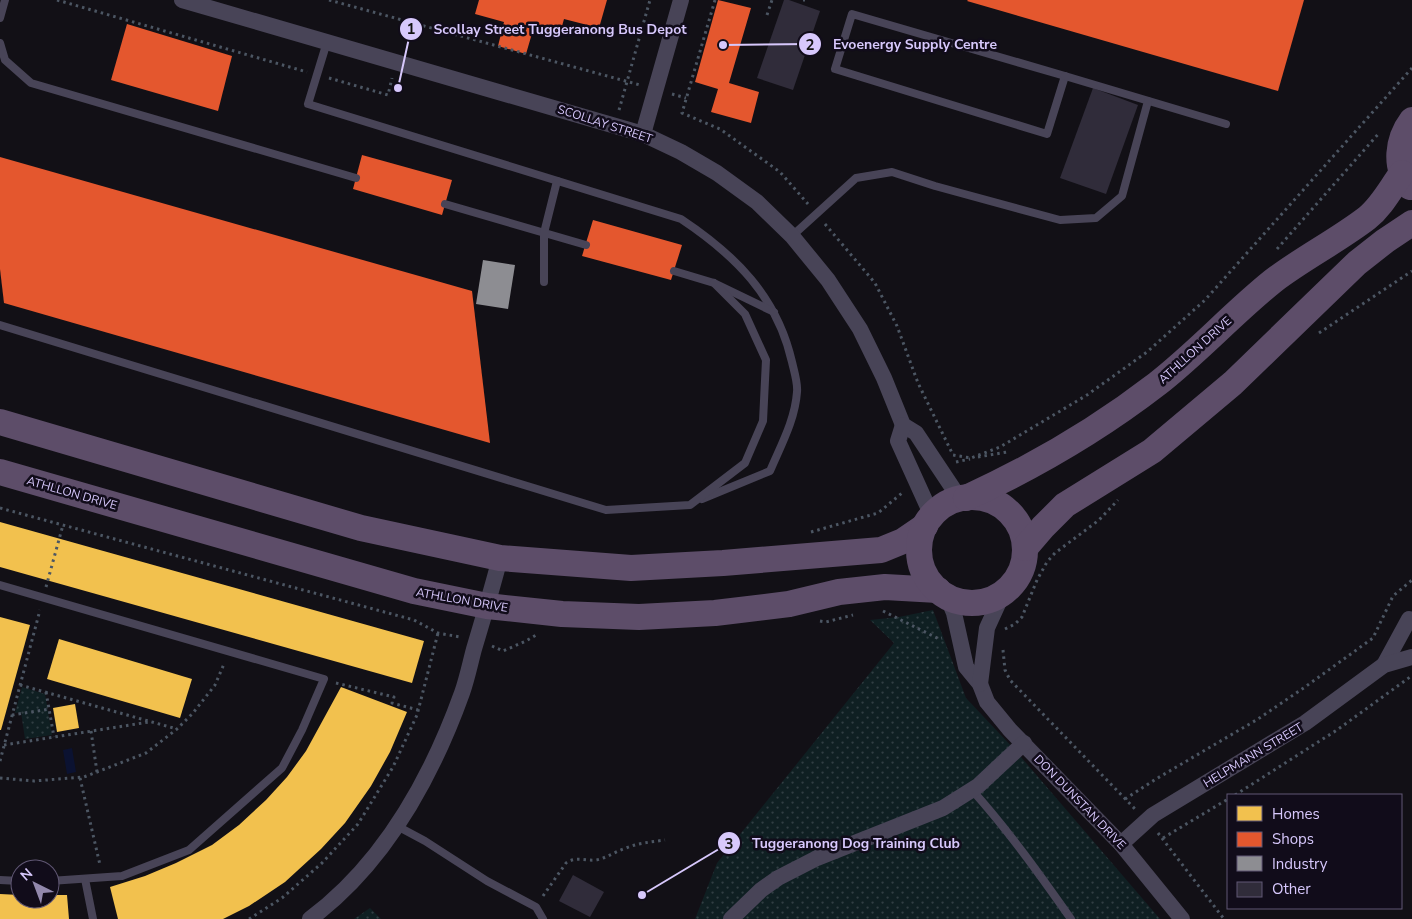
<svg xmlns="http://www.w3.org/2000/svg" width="1412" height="919" font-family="'Nunito Sans',sans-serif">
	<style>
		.grass { fill: url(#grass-dots) }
		.water { fill: #0b1231 }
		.homes { fill: #f2c14e }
		.shops { fill: #e4572e }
		.industry { fill: #8d8d92 }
		.building { fill: #302c3a }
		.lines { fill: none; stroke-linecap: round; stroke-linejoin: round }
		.path { stroke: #4c5663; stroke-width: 3; stroke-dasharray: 2.5 4; stroke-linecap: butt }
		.service { stroke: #484457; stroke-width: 8 }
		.minor { stroke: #484457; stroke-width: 16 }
		.primary { stroke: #5d4d69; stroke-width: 26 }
		.labels { text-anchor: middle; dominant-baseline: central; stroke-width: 5; stroke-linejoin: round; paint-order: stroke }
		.street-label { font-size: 12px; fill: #d7c8fc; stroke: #110c1a }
		.leader { fill: none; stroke: #d7c8fc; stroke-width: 2 }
		.callout-dot { fill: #d7c8fc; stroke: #110c1a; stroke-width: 2 }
		.mark-label { font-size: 15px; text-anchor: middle; font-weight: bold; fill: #111 }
		.callout-label { font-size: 14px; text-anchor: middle; font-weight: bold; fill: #d7c8fc; stroke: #110c1a; stroke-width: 5; stroke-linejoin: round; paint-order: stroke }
	</style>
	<defs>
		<pattern id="grass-dots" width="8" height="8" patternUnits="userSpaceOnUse" patternTransform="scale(1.25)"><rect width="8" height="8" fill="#0f1f22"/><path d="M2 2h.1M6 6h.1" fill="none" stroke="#313e43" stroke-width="1.8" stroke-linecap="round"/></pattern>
	</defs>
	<rect width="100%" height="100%" fill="#121016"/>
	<g class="grass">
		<polygon points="933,610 966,698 1015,750 1160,919 695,919 717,863 894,643 870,620 899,617"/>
		<polygon points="22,687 45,694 52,735 25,739 21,712 15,713"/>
		<polygon points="370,908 381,919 354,919"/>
	</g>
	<polygon class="water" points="72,748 76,772 67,774 63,750"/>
	<g class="homes">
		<polygon points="0,522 424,641 412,683 0,567"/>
		<polygon points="0,617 30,625 1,730 0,730"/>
		<polygon points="59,639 192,679 180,718 47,679"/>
		<polygon points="341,687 407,712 390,752 371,786 345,823 321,849 285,882 249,906 223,919 118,919 110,887 145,876 176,863 212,845 239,825 266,800 287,777 306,751"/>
		<polygon points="75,704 79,728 57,732 53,708"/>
		<polygon points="0,894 20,895 20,899 50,899 50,895 67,895 69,919 0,919"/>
	</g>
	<g class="shops">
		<polygon points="479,0 607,0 599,28 564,19 559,37 533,30 526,54 498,46 504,22 475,14"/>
		<polygon points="718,0 751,8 729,83 759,92 751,123 711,112 718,89 695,82"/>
		<polygon points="968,0 1304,0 1278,91 967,1"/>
		<polygon points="127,24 232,56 218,111 111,80"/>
		<polygon points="362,155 452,180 442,215 353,189"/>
		<polygon points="0,157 472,291 490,443 4,303 0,269"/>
		<polygon points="593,220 682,245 671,280 582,256"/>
	</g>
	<polygon class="industry" points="483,260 515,265 508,309 476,304"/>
	<g class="building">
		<polygon points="784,0 789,0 820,11 793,90 757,78"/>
		<polygon points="1093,88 1138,105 1106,194 1060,178"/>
		<polygon points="573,875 604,892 590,917 559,901"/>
	</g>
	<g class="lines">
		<g class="path">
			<polyline points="57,0 307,72"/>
			<polyline points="329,0 640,85"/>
			<polyline points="715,0 682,113 720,129 780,172 808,204"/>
			<polyline points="803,0 805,0"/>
			<polyline points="767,15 772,0"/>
			<polyline points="329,78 388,95 392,78"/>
			<polyline points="672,94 686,98"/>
			<polyline points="619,110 650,0"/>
			<polyline points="825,224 875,283 897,326 918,383 953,455 971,458 1000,447 1087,395 1147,352 1205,300 1412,68"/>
			<polyline points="1277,249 1380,132"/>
			<polyline points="1319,333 1412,271"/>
			<polyline points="978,457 1007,452"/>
			<polyline points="956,462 970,459"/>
			<polyline points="0,508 414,620 438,633 460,637"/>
			<polyline points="811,532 878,513 902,493"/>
			<polyline points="46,587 63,525"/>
			<polyline points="883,611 939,639 942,638"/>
			<polyline points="820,621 826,622 853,615"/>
			<polyline points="1005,629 1015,624 1022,617 1037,580 1047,562 1055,553 1099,520 1118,500"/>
			<polyline points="492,646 503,651 526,641 538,634"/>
			<polyline points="1003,650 1005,670 1010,680 1135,809"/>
			<polyline points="336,683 394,697 392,703 418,710"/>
			<polyline points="20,685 177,729"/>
			<polyline points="46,692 54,737"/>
			<polyline points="12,715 50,709"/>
			<polyline points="91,731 97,772"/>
			<polyline points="4,745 149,722"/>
			<polyline points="0,761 40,610"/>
			<polyline points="0,778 34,781 84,777 146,753 177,729 193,713 215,685 224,664"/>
			<polyline points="80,778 100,865"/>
			<polyline points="1235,795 1337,730 1410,677"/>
			<polyline points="1125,799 1156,779 1258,719 1305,687 1373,638 1393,596 1412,580"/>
			<polyline points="1158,833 1224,919"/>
			<polyline points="1163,838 1228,799"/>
			<path d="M543,896L566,863C576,856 585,861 596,860C607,858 616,851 626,848C638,843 651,842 665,840"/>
			<polyline points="249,919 282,898 322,863 358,824 393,767 417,715 438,633"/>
		</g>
		<g class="service">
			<polygon points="852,14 1065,76 1047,134 835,69"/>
			<polyline points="0,18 5,0"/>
			<path d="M327,42L308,104L681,219C735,255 777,296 792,362C794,371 798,383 797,392C795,420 781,445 770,471L702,499"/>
			<polyline points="0,43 5,60 31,83 356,178"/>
			<polyline points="1065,76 1226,124"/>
			<polyline points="445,204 586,245"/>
			<polyline points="792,236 856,178 892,172 935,186 1060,220 1096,218 1122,196 1148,101"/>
			<polyline points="674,271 714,283 774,312"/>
			<polyline points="544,282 544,233 557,181"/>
			<polyline points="0,325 606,510 690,505 745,463 763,421 766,360 745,314 714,283"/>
			<polyline points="0,585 324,679 302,730 282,768 189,850 122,876 50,881"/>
			<path d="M972,790C1008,830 1040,875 1071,919"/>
			<polyline points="397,826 425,841 487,881 536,907 543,919"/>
			<polyline points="85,879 93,919"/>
			<polyline points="0,880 20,881"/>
		</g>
		<g class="minor">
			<polyline points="182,0 643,134 681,152 717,173 757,202 792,236 828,280 860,329 884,378 903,425 916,433 960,499"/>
			<polyline points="643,134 681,0"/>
			<polyline points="903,425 898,441 932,516"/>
			<polyline points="947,596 954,613 966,667 980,684 987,702 1010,730 1121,844 1182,919"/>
			<polyline points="1384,665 1409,619"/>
			<polyline points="980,684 987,628 1003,593"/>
			<polyline points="1121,844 1153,815 1305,723 1384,665 1412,657"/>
			<path d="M310,919C385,863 431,779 462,693C467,679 470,664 474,649C483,619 492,589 500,558"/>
			<polyline points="731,919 761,890 778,878 817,858 943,808 978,786 1024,743"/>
		</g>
		<g class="primary">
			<path d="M1410,187C1394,167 1397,140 1412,120"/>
			<polyline points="0,422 361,528 500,558 631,568 723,563 881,550 903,541 925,526"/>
			<polyline points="0,472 414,591 487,606 562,614 639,617 715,613 789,604 839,592 885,587 938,590"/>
			<circle cx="972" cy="550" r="53"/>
			<path d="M966,498C1036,466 1096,431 1157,384C1198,352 1233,313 1273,281C1303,258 1337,241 1367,218C1382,206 1391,188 1402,173"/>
			<polyline points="1025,548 1043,527 1065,505 1152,451 1233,383 1357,263 1385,241 1412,223"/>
		</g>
	</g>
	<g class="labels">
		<g class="street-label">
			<text transform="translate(605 124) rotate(18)">SCOLLAY STREET</text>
			<text transform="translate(1195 350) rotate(-42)">ATHLLON DRIVE</text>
			<text transform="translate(72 493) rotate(16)">ATHLLON DRIVE</text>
			<text transform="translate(462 600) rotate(10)">ATHLLON DRIVE</text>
			<text transform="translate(1253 755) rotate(-31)">HELPMANN STREET</text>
			<text transform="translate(1080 802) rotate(46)">DON DUNSTAN DRIVE</text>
		</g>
	</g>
	<path class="leader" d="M398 88L411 29M723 45L810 44M642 895L729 843"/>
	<g class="callout-dot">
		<circle cx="398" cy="88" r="5"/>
		<circle cx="723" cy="45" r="5"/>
		<circle cx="642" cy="895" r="5"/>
		<circle cx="411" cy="29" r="12"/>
		<circle cx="810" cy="44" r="12"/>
		<circle cx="729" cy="843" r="12"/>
	</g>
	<g class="mark-label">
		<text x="411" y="34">1</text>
		<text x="810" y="50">2</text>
		<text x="729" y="849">3</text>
	</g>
	<g class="callout-label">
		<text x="560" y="34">Scollay Street Tuggeranong Bus Depot</text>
		<text x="915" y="49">Evoenergy Supply Centre</text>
		<text x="856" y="848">Tuggeranong Dog Training Club</text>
	</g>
	<rect x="1227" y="794" width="175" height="115" fill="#110c1a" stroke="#605774"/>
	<rect x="1237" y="806" width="25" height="15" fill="#f2c14e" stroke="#605774"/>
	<text x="1272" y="819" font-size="15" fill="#d7c8fc">Homes</text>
	<rect x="1237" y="832" width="25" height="15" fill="#e4572e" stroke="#605774"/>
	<text x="1272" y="844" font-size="15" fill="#d7c8fc">Shops</text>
	<rect x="1237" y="856" width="25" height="15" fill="#8d8d92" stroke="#605774"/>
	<text x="1272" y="869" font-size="15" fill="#d7c8fc">Industry</text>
	<rect x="1237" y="882" width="25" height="15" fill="#302c3a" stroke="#605774"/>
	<text x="1272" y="894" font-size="15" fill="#d7c8fc">Other</text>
	<g transform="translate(35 884) rotate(318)"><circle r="24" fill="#110c1a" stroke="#605774"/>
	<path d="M0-4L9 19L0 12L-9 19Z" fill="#9288ac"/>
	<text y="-8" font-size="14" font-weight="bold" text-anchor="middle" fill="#d7c8fc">N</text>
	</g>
</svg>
